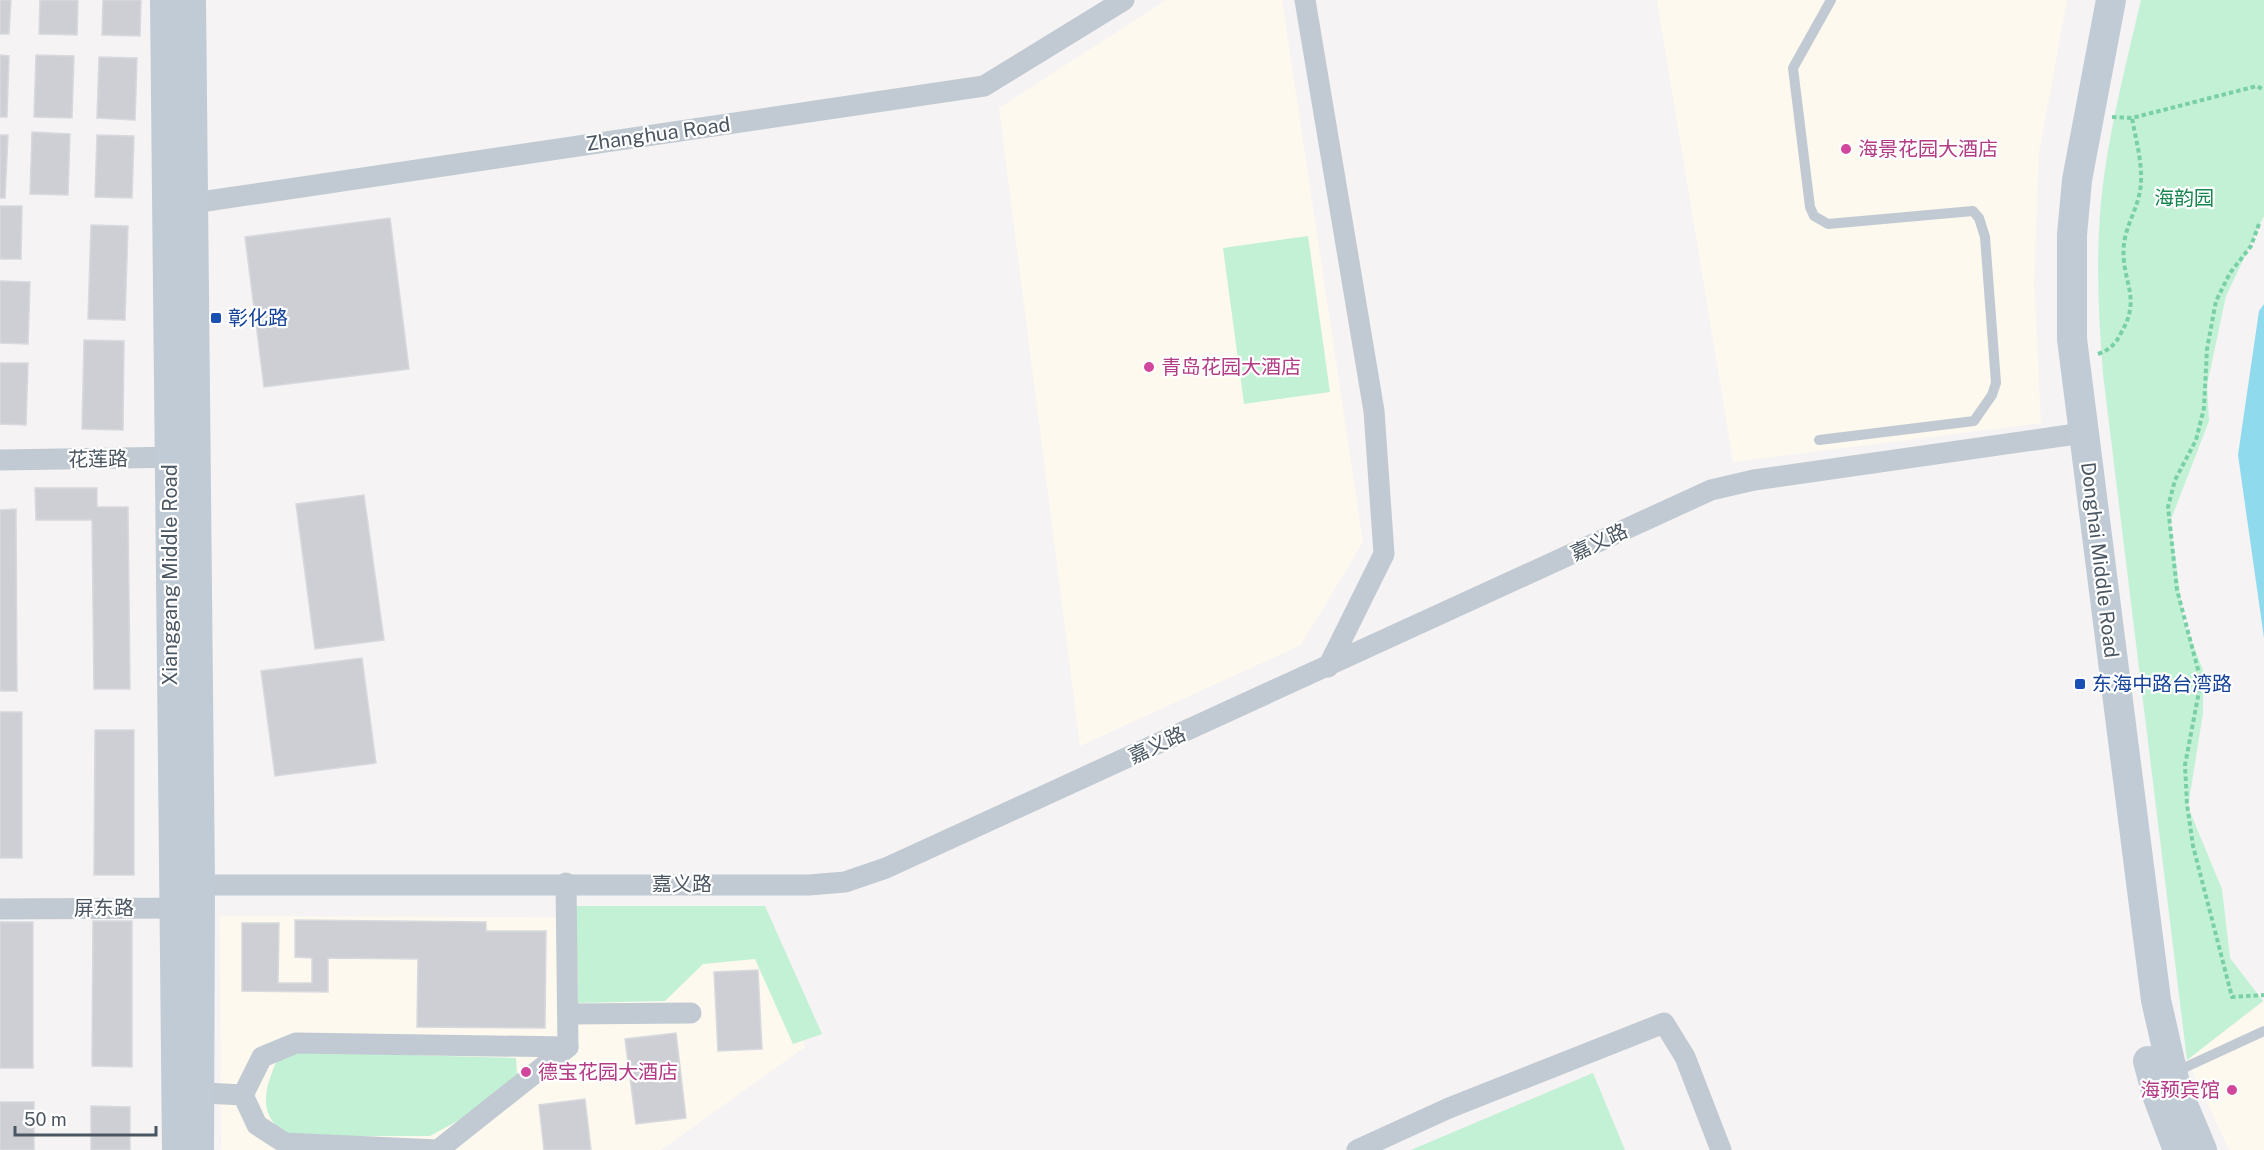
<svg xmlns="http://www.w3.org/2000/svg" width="2264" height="1150" font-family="'Public Sans','Noto Sans SC',sans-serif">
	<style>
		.commercial { fill: #fdf9ef }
		.green { fill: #c3f1d5 }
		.water { fill: #90daee }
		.building { fill: #cdcfd5; stroke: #d7d9de; stroke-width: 1.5 }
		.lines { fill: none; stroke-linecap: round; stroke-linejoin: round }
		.path { stroke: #7ad0a6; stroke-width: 4; stroke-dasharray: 4.5 3; stroke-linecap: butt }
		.lane { stroke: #c1cad2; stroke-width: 10 }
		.street { stroke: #c1cad2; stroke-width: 21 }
		.secondary { stroke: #c1cbd6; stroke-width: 30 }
		.hotel-dot { fill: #d1479c; stroke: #fff; stroke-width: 2 }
		.transit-dot { fill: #1a4fb4; stroke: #fff; stroke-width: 2 }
		.labels { text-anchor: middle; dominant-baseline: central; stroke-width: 4.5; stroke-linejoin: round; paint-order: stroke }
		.street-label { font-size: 20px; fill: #4a5661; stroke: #fff }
		.hotel-label { font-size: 20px; fill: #b23c85; stroke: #fff; text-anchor: start }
		.park-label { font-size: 20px; fill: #17864f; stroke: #fff }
		.transit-label { font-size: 20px; fill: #164399; stroke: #fff; text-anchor: start }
	</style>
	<rect width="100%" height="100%" fill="#f5f3f3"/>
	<g class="commercial">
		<polygon points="1166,0 1282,0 1363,542 1301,645 1080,746 999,108"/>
		<polygon points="1657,0 2067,0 2039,152 2034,281 2041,423 1733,462"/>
		<polygon points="220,916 756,918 805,1047 661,1150 221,1150"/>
		<polygon points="2264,1001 2264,1150 2229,1150 2187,1060"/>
	</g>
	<g class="green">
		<path d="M2141,0H2264V216L2226,296L2207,385L2209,421L2170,522L2184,622L2203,670V713L2188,807L2222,889L2230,958L2263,1001L2187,1060L2103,374C2099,321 2096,268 2100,215C2105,145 2125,69 2141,0Z"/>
		<polygon points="1308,236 1330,392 1244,404 1223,248"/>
		<polygon points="576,906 765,906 822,1034 793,1044 755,959 703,964 665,1001 578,1003"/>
		<path d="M297,1052L516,1058L518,1088L430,1136H287C257,1113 264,1091 277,1060Z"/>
		<polygon points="1593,1073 1625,1150 1411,1150"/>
	</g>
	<polygon class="water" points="2264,304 2264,638 2238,455 2259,311"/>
	<g class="building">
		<polygon points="0,0 11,0 9,34 0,34"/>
		<polygon points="40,0 78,0 77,35 39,34"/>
		<polygon points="103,0 141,0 140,36 102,35"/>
		<polygon points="0,55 9,56 7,117 0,117"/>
		<polygon points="36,55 74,56 72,118 34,117"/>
		<polygon points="99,57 137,58 135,120 97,118"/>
		<polygon points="32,132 70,134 68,195 30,194"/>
		<polygon points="0,135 8,135 5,198 0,198"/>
		<polygon points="97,135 134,136 132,198 95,197"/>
		<polygon points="0,206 22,206 21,259 0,259"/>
		<polygon points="390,218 409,369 264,387 245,237"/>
		<polygon points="91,225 128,226 125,320 88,319"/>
		<polygon points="0,281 30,282 28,344 0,343"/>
		<polygon points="84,340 124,341 123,430 82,429"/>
		<polygon points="0,363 28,363 26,425 0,424"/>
		<polygon points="35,488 97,488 97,507 128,507 130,689 94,689 92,520 36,520"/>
		<polygon points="364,495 384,640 315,649 296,504"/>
		<polygon points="16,509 17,691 0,691 0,510"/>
		<polygon points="362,658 376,763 275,776 261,671"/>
		<rect x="0" y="712" width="22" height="146"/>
		<polygon points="95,730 134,730 134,875 94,875"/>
		<polygon points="295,920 486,922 486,931 546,931 545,1028 417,1027 418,959 328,958 328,992 242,991 242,923 279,923 278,983 312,983 312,958 295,957"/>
		<polygon points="93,921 132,921 132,1067 92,1066"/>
		<rect x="0" y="922" width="33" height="146"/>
		<polygon points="758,970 762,1049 718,1051 714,972"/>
		<polygon points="676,1033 686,1118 636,1124 625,1039"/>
		<polygon points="585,1099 591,1150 544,1150 539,1105"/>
		<rect x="0" y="1102" width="34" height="48"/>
		<polygon points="91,1106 130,1107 130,1150 91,1150"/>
	</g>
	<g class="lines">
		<g class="path">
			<polyline points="2112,117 2132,118 2257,86 2264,90"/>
			<polyline points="2259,224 2251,246 2230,273 2216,301 2207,349 2204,408 2196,440 2175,480 2168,507 2177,590 2201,681 2185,765 2187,804 2193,846 2232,997 2264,995"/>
			<path d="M2098,354C2109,350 2116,344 2121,333C2143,296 2120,281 2124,244C2126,226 2137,209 2140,191C2144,167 2136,141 2132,118"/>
		</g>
		<g class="lane">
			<polyline points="1819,440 1974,421 1992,395 1996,383 1985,237 1979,218 1973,211 1828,224 1814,216 1810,207 1793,68 1831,0"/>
			<polyline points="2175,1072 2264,1031"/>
		</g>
		<g class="street">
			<polyline points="1305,0 1374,411 1384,554 1328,667"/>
			<polyline points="180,205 984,86 1124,0"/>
			<polyline points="0,460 182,457"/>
			<polyline points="0,909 173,908 200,885 809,885 845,882 886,868 1711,490 1754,480 2083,433"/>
			<polyline points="568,1014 691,1013"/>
			<polyline points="186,1092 243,1095 257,1125 285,1143 438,1150"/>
			<polyline points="243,1095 262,1057 296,1043 568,1047"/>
			<polyline points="438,1150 568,1047 566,883"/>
			<polyline points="1357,1150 1449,1108 1664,1023 1685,1057 1721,1150"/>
		</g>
		<g class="secondary">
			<polyline points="165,0 177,1150"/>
			<polyline points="191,0 200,885 199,1150"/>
			<polyline points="2111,0 2077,180 2072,235 2072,339 2156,1000 2176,1088 2202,1150"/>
			<polyline points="2148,1061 2157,1095 2178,1150"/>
		</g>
	</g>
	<g class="hotel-dot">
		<circle cx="1846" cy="149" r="6"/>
		<circle cx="1149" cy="367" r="6"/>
		<circle cx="526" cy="1072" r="6"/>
		<circle cx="2232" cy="1090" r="6"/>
	</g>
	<g class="transit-dot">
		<rect x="210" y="312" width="12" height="12" rx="3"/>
		<rect x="2074" y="678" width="12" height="12" rx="3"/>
	</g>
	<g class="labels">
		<g class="street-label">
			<text transform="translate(658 134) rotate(-8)">Zhanghua Road</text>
			<text transform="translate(98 459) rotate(-1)">花莲路</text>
			<text transform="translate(1599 542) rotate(-25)">嘉义路</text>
			<text transform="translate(2100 560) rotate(83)">Donghai Middle Road</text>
			<text transform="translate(170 575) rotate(-90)">Xianggang Middle Road</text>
			<text transform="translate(1157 745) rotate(-25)">嘉义路</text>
			<text x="682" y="884">嘉义路</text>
			<text x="104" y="908">屏东路</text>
		</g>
		<g class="hotel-label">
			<text x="1858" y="149">海景花园大酒店</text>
			<text x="1161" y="367">青岛花园大酒店</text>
			<text x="538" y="1072">德宝花园大酒店</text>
			<text x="2220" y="1090" text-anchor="end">海预宾馆</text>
		</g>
		<g class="park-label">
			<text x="2184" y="198">海韵园</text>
		</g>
		<g class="transit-label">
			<text x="228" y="318">彰化路</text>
			<text x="2092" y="684">东海中路台湾路</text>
		</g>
	</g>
	<path d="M15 1126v9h141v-9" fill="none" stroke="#4a5661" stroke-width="3"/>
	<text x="24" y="1126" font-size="18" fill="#4a5661" stroke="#ffffff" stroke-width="4.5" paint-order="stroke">50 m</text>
</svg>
